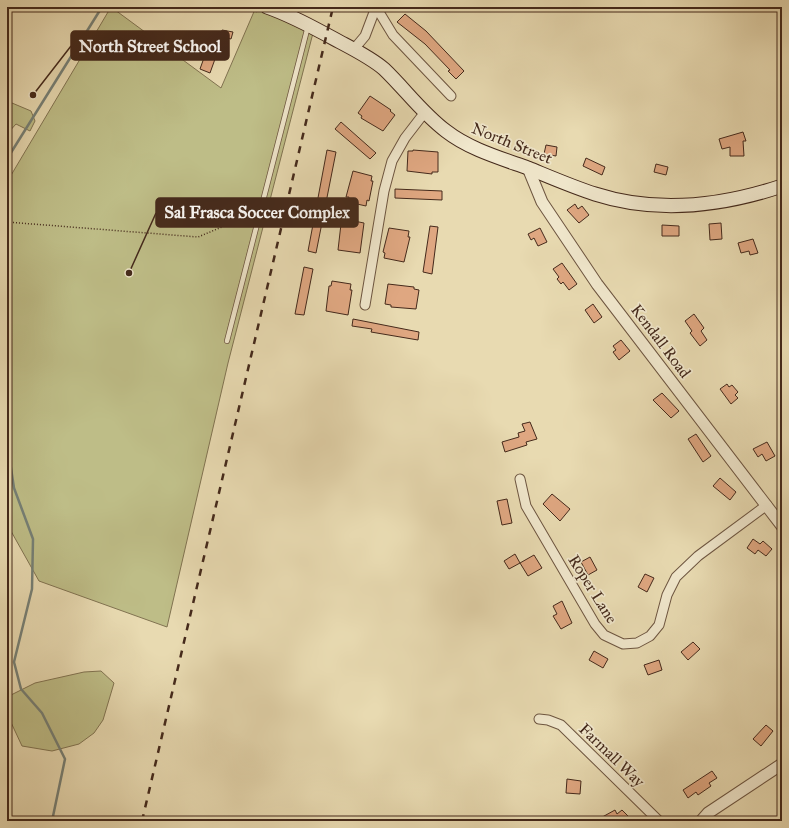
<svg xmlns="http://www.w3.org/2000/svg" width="789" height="828" font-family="'IM FELL Great Primer',serif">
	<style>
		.green { fill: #bebd87; stroke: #817351 }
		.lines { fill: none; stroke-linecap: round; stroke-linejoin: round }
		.stream { stroke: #768076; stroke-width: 2.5 }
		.building { fill: #dfa781; stroke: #44291b }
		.service-casing { stroke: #6d5540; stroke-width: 6 }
		.minor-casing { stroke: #6d5540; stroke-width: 11 }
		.tertiary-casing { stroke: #6d5540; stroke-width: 13 }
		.secondary-casing { stroke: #44291b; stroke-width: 15 }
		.path { stroke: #44291b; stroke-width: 1.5; stroke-dasharray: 1 2; stroke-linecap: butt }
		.service { stroke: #f0e7cc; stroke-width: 4.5 }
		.minor { stroke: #f0e7cc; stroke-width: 9 }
		.tertiary { stroke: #f0e7cc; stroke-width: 11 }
		.secondary { stroke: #f0e7cc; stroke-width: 13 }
		.rail { stroke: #44291b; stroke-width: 2.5; stroke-dasharray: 7 7; stroke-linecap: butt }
		.labels { text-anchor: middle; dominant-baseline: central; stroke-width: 3.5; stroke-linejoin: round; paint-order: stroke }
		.street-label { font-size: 16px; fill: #44291b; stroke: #f0e7cc }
		.leader { fill: none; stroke: #44291b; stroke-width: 1.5 }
		.callout-dot { fill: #44291b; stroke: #f0e7cc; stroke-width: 1.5 }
		.callout { fill: #44291b; stroke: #44291b; stroke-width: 1.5 }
		.callout-label { font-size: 17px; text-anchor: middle; font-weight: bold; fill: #fff }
	</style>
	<rect width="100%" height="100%" fill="#e8dab1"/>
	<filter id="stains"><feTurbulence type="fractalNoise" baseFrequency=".005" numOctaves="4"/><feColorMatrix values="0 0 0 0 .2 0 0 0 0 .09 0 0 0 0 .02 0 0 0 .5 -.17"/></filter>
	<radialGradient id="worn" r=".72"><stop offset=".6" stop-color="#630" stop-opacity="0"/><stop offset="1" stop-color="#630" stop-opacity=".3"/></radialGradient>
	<g class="green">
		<polygon points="111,7 221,88 256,7 313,33 228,363 167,627 39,581 7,524 7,182"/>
		<polygon points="12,103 31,111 35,121 30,131 16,124 7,134 7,107"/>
		<polygon points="101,671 114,683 103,720 94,733 79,744 52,751 22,746 8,716 7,697 35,683 84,672"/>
	</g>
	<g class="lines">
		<g class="stream">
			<polyline points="7,159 102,7"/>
			<polyline points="7,442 14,488 33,539 32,589 14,662 21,689 42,713 65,759 52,821"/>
		</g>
	</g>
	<g class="building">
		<polygon points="405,14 426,31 464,71 456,79 448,71 450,70 425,44 397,22"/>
		<polygon points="222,30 233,32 231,39 227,38 226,41 220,40"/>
		<polygon points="205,55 215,59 210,73 200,69"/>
		<polygon points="370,96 391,110 390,111 395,115 383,131 361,118 362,116 358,113"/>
		<polygon points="341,122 376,153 370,159 335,129"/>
		<polygon points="743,132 746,141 743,141 744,156 730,156 730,147 722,149 719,139"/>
		<polygon points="546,145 557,147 556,156 544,154"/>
		<polygon points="327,150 336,152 316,253 308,251"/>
		<polygon points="413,150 438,152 438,172 432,172 432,174 407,171 408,151 413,151"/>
		<polygon points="586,158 605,167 602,175 583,166"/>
		<polygon points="656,164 668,167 666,175 654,172"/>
		<polygon points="353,171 372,176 371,181 373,181 369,201 367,200 366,206 348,202 349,197 346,197"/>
		<polygon points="395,189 442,191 442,200 395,198"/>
		<polygon points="575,204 578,209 582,206 589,215 579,223 567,210"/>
		<polygon points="344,219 364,223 360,253 338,250 341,224 343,224"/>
		<polygon points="721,223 722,239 710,240 709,224"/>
		<polygon points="662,225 679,226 679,236 662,236"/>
		<polygon points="430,226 438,227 432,274 423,272"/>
		<polygon points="389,228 409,231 408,237 410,237 404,262 384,258 385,253 383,252"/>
		<polygon points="540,228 547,242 538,246 534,238 531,240 528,234"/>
		<polygon points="753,239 758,253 750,255 749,251 741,253 738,243"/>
		<polygon points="562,263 577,284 569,290 563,282 561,284 557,279 559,277 553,269"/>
		<polygon points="304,267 313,269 304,315 295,314"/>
		<polygon points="332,281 351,284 350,290 352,290 348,315 326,311 329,286 331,286"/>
		<polygon points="388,284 414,287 414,289 419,290 416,309 391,307 391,305 385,304"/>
		<polygon points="593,304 602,317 594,323 585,310"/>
		<polygon points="694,314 704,328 701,331 707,340 700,346 690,333 692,331 685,321"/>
		<polygon points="353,319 419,332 418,340 371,332 372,329 352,326"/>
		<polygon points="621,340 630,351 619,360 613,352 616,350 613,346"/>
		<polygon points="727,384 729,387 732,385 738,392 735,395 738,398 731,404 720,389"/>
		<polygon points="662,393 679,411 671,418 653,400"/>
		<polygon points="530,422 537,439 526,442 527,445 505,452 502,442 519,437 518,433 525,431 522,424"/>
		<polygon points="696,434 711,456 703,462 688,439"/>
		<polygon points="767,442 775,456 766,461 762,454 758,457 753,449"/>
		<polygon points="720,478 736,492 730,500 713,486"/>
		<polygon points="552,494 570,509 560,521 543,504"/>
		<polygon points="507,499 512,523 502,525 497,501"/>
		<polygon points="753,539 760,544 763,541 772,549 766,556 758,550 755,554 747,548"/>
		<polygon points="515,554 520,563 509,569 504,561"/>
		<polygon points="534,555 542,568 528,576 520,563"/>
		<polygon points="590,557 597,570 588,575 581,562"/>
		<polygon points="645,574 654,578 647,592 638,587"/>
		<polygon points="562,601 572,623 561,629 553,616 557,614 553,606"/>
		<polygon points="693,642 700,649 688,660 681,652"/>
		<polygon points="594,651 608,659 603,668 589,660"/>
		<polygon points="659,660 662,670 648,675 644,665"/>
		<polygon points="766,725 773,731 761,746 753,739"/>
		<polygon points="712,771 717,778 709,783 711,786 698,795 696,792 688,798 683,790"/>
		<polygon points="567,779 581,781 580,794 566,793"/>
		<polygon points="615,810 617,814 622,810 629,817 625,821 595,821"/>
	</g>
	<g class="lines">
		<g class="service-casing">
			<polyline id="service" points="227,341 308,26"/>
		</g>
		<g class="minor-casing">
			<g id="minor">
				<polyline points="376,7 393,35 451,96"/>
				<polyline points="354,49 365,36 376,7"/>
				<polyline points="365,305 384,191 392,161 405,138 425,112"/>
				<polyline points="520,479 526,506 595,624 604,635 623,644 637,643 650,636 659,625 667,595 676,577 698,556 767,505"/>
				<polyline points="539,719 548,720 561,725 659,821"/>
			</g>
		</g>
		<g class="tertiary-casing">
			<g id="tertiary">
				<polyline points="528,168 542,202 597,284 782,526"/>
				<polyline points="701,821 708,813 782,764"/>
			</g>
		</g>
		<g class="secondary-casing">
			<path id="secondary" d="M267,7C293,16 316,29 340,42C355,50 371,58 384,69C405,89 422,113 446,131C469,149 500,158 528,168C550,177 573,187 595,194C657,214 722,206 782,186"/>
		</g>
		<g class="path">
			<polyline points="245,7 258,12"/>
			<polyline points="7,222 198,237 253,214"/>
		</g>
		<use href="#service" class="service"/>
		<use href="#minor" class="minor"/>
		<use href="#tertiary" class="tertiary"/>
		<use href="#secondary" class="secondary"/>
		<polyline class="rail" points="142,821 333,7"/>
	</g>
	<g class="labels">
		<g class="street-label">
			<text transform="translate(512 143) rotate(22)">North Street</text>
			<text transform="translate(661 341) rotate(53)">Kendall Road</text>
			<text transform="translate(593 589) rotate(58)">Roper Lane</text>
			<text transform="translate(612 755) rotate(44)">Farmall Way</text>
		</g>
	</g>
	<path class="leader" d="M33 95L71 46M129 273L156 213"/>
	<g class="callout-dot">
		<circle cx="33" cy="95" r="4"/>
		<circle cx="129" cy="273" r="4"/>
	</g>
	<g class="callout">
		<rect x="71" y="31" width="158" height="29" rx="4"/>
		<rect x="156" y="198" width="202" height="29" rx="4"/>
	</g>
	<g class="callout-label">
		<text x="150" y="52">North Street School</text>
		<text x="257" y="218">Sal Frasca Soccer Complex</text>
	</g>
	<rect width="789" height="828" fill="none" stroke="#e8dab1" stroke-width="24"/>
	<rect x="8" y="8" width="773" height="812" fill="none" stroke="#44291b" stroke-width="2"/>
	<rect x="12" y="12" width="765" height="804" fill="none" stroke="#44291b"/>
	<rect width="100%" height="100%" filter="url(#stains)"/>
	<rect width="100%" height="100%" fill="url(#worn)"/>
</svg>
